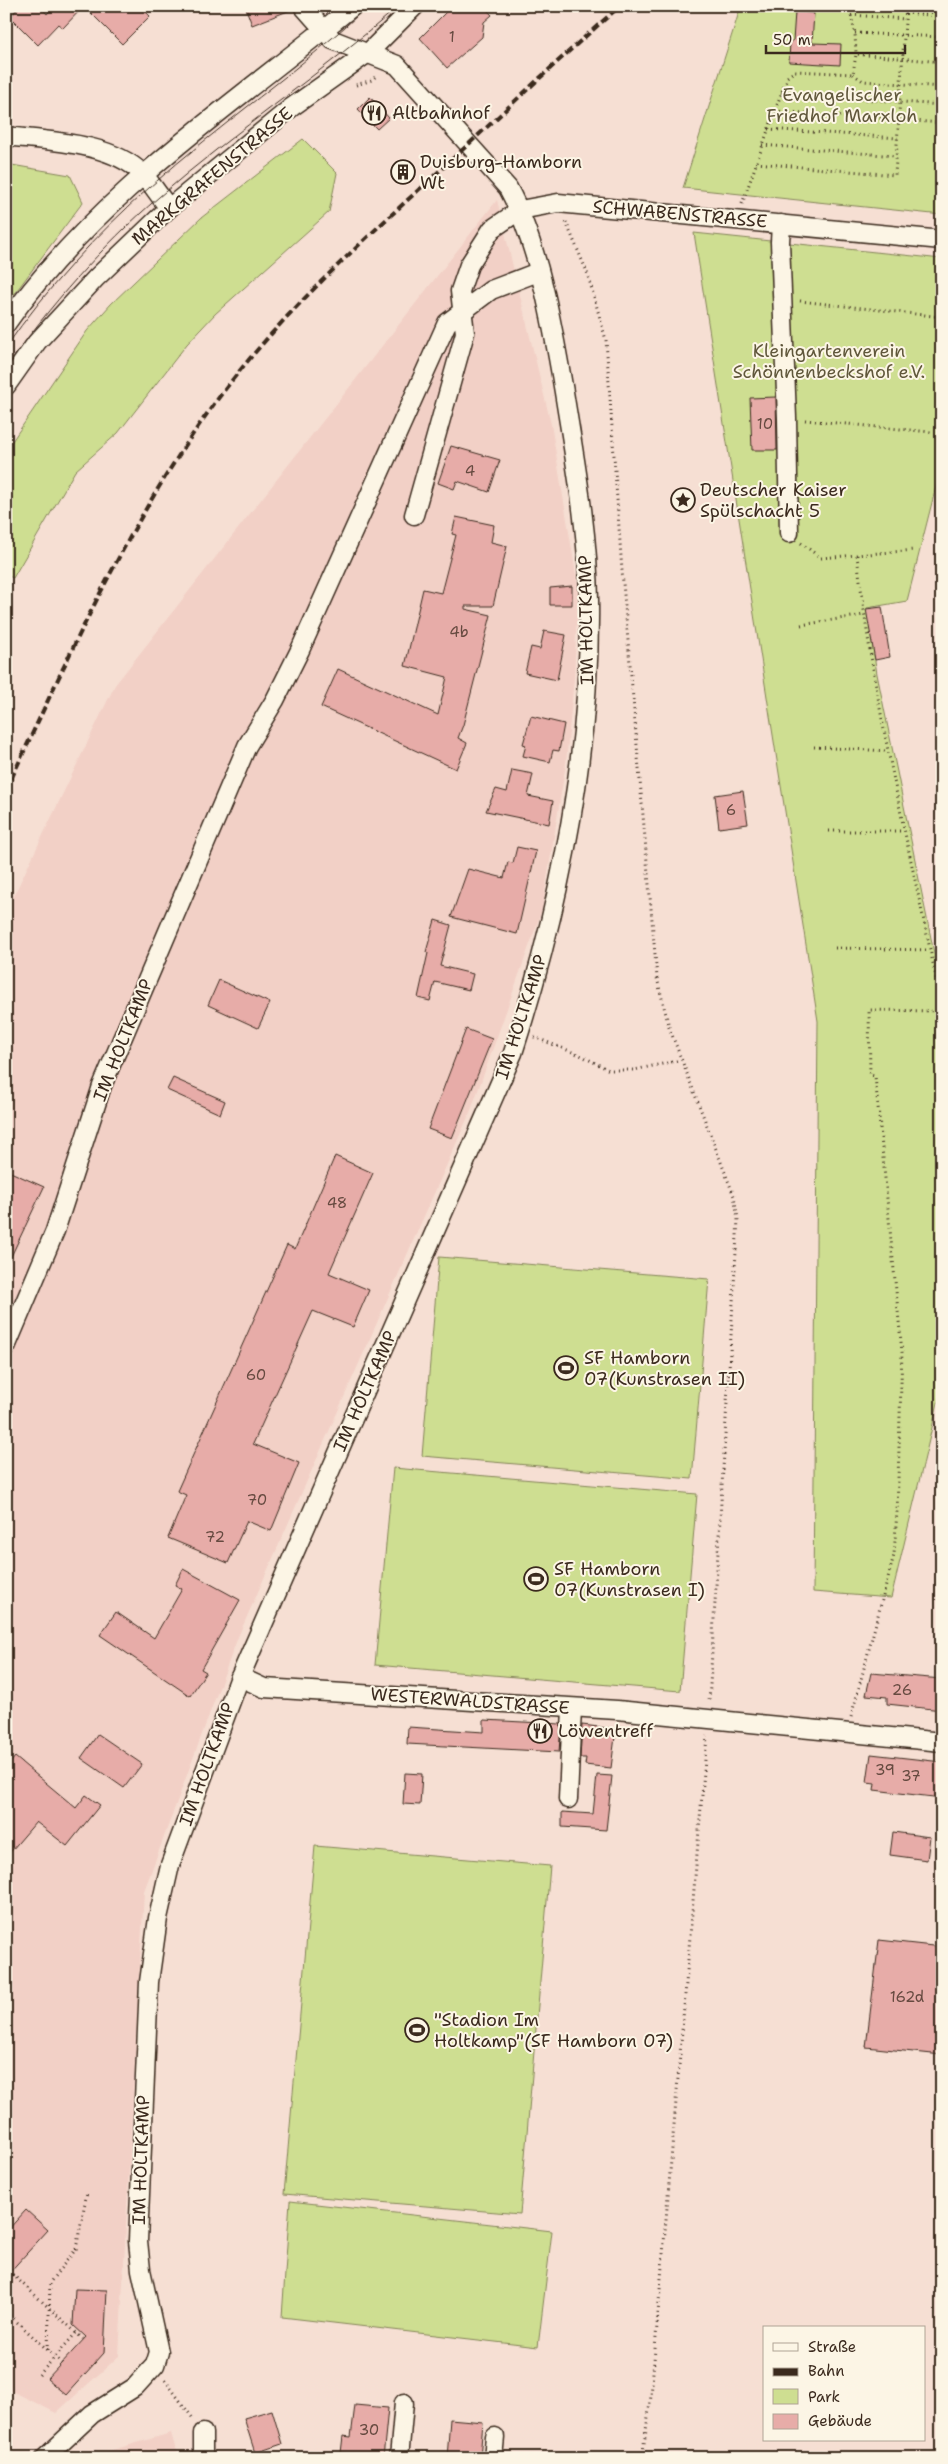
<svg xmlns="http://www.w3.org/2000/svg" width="948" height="2464" font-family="'Shantell Sans',sans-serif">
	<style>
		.built { fill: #f2d0c6 }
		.green { fill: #cede91; stroke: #848458 }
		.building { fill: #e7aca8; stroke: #3b2a1e }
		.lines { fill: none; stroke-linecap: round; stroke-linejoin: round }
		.minor-casing { stroke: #3b2a1e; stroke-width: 21 }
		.path { stroke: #3b2a1e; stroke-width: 3; stroke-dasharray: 1 4; stroke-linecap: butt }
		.minor { stroke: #fcf5e5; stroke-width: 18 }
		.tram { stroke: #3b2a1e; stroke-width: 1 }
		.rail { stroke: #3b2a1e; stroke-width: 4; stroke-dasharray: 8 4; stroke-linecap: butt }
		.labels { text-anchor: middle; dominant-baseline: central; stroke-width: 4; stroke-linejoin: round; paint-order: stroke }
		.number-label { font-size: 15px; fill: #664a40 }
		.park-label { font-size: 18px; fill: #60573b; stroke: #fcf5e5 }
		.poi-label { font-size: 18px; fill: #3b2a1e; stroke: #fcf5e5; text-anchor: start }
		.street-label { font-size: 18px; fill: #3b2a1e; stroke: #fcf5e5 }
	</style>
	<rect width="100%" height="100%" fill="#f6dfd3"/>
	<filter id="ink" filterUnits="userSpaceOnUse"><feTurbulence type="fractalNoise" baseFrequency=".02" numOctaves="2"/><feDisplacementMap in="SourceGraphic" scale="10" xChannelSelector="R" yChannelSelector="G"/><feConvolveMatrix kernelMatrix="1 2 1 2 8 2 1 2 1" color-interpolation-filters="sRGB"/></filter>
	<g filter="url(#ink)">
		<g class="built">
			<polygon points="497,200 551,424 578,586 574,678 566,763 542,910 471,1110 238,1637 144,1891 119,2356 56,2413 6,2388 6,912 115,685"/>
			<polygon points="171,2433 178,2458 85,2458"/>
		</g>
		<g class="green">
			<polygon points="741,6 942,6 942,215 683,188"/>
			<polygon points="303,139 337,173 329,212 215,314 187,344 118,433 75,471 13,578 6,575 6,450 87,331 111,304 201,218"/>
			<polygon points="6,164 70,175 83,202 6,305"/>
			<polygon points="694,233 942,259 942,463 907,601 867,608 877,674 942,992 942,1386 891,1598 813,1592 818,1021"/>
			<polygon points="439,1257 709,1279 692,1479 422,1456"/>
			<polygon points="393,1468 697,1494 680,1691 375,1665"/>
			<polygon points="315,1846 550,1866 520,2214 284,2194"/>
			<polygon points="290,2201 552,2231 538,2347 282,2317"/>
		</g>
		<g class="building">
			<polygon points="20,6 40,6 47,14 54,6 140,6 150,16 122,44 84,6 63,28 58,24 38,45 10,17"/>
			<polygon points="245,6 293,6 293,9 252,25"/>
			<polygon points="452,6 483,6 492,15 484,22 482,37 447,68 420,38"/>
			<polygon points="795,12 814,13 812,43 841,44 840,65 789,62 790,41 793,41"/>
			<polygon points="370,97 389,118 377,129 358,109"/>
			<polygon points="776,397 777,450 752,450 750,398"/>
			<polygon points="451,446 500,460 489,492 457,481 454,489 438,483"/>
			<polygon points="456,517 494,525 491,542 507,546 493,606 465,606 465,609 491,615 463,725 458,738 467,743 456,769 321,707 338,669 438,715 447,677 405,666 423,589 441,593 456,535 452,534"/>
			<polygon points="572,586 572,605 550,605 550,588"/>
			<polygon points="882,607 890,657 875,660 866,609"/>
			<polygon points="544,631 566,635 557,680 525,673 531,647 540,649"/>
			<polygon points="531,716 564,724 559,751 553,750 550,762 523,756 526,745 523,744"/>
			<polygon points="512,770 533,774 528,796 553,801 549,824 486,811 496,789 507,792"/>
			<polygon points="743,791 748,824 719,828 715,795"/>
			<polygon points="517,847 536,851 517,934 451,917 468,869 504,878 508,862 513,863"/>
			<polygon points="435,920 451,925 440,966 473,974 469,990 435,982 430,1001 418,998 428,953 426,952"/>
			<polygon points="219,980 270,1003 258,1028 208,1005"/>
			<polygon points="466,1029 492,1039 452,1138 428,1129"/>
			<polygon points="173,1078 225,1101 220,1114 167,1090"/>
			<polygon points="335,1156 373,1173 329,1273 369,1290 353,1327 313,1311 253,1444 299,1463 271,1531 247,1521 228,1563 168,1538 186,1495 177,1491 287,1245 295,1249"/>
			<polygon points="6,1170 44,1187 6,1267"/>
			<polygon points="183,1569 240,1600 201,1669 206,1672 190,1696 100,1635 116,1612 154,1638 182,1589 175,1585"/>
			<polygon points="871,1673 942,1679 942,1710 887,1704 887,1697 866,1695"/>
			<polygon points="484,1720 561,1724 559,1752 407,1744 408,1727 484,1732"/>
			<polygon points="582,1725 616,1729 611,1768 585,1765 586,1758 580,1758"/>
			<polygon points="98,1734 142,1764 124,1788 81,1758"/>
			<polygon points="871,1754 942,1762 942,1798 874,1790 875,1783 867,1782"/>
			<polygon points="15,1757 76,1808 86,1795 100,1805 67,1846 36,1822 6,1857 6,1768"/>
			<polygon points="405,1773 422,1774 420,1805 403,1804"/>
			<polygon points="597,1775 612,1776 606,1830 562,1827 562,1812 593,1814"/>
			<polygon points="893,1832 930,1837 927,1860 890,1855"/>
			<polygon points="879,1940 942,1947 942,2055 866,2047"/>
			<polygon points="26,2210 48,2230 6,2276 6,2232"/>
			<polygon points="75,2289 107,2290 104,2353 66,2395 47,2379 86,2337 73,2325"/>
			<polygon points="355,2405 388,2408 383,2458 350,2458 350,2454 341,2453 343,2436 351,2437"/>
			<polygon points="272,2410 282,2444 255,2453 244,2418"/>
			<polygon points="450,2419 483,2422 480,2458 447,2458"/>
		</g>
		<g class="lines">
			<g class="minor-casing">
				<g id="minor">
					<path d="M6,136C48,141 111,142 143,174C152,184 160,197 169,208"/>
					<polyline points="781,224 780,242 787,418 789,533"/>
					<path d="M6,324C95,196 234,104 353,6"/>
					<polyline points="6,386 37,342 96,278 169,208 292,107 368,53 415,6"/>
					<polyline points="414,515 465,333 460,291 469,265 492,229 520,210 558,203 942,240"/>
					<polyline points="6,1347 55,1231 102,1086 247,746 275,700 300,650 447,323 491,290 538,272"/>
					<polyline points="240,1677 264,1688 617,1710 942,1742"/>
					<polyline points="568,1799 572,1708"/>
					<path d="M45,2458L92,2414L135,2387L155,2365L159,2352L141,2270L138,2241L149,1982L158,1918L170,1865L240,1677L513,1053C560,907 591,754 589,600C588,530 575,461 564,392C553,327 539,245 508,188L397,65L333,40L303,6"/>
					<polyline points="203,2458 203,2433"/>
					<polyline points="399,2458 404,2403"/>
					<polyline points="493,2458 495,2437"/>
				</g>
			</g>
			<g class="path">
				<polyline points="849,6 855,33 856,54"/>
				<polyline points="905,13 942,16"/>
				<polyline points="851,15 905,19"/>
				<polyline points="855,33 942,37"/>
				<polyline points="853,74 863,81 942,87"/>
				<polyline points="356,85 372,80 377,75"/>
				<polyline points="781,93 942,105"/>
				<polyline points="775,111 942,123"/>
				<polyline points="768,129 898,138"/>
				<polyline points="762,145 896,156"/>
				<polyline points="756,163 895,175 906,6"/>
				<polyline points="742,204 787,77 795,71 853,74 856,54 942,62"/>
				<polyline points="566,222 587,272 606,340 622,571 657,978 669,1027 734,1196 738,1219 709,1702"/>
				<polyline points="800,301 942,317"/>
				<polyline points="805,420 931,432"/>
				<polyline points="801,543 821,558 915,550"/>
				<path d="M857,555C874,708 911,856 942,1006"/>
				<polyline points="801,625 864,615"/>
				<polyline points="814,747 887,751"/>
				<polyline points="829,831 904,831"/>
				<polyline points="835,948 930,950"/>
				<polyline points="534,1037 580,1055 609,1070 634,1070 681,1060"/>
				<polyline points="851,1717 894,1555 897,1511 902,1352 875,1076 870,1075 869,1010 942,1011"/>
				<polyline points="6,2283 13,2275 83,2339"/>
				<polyline points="6,2312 62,2363"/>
				<polyline points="48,2350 50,2282 76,2249 87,2192"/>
				<polyline points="39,2375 76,2333"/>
				<polyline points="165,2380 194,2420"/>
				<polyline points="642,2458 651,2396 707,1736"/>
			</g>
			<use href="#minor" class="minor"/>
			<g class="tram">
				<path d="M6,347C46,289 98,233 150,187C220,124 299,71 368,6"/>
				<path d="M6,368C49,306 102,246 159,197C236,130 322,73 399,6"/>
			</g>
			<path class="rail" d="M6,790C67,660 125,528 209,411C276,317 363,241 448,163C505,111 561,57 620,6"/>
		</g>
	</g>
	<defs>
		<g id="restaurant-ring" transform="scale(1.25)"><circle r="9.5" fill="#fcf5e5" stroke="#3b2a1e" stroke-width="1.5"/><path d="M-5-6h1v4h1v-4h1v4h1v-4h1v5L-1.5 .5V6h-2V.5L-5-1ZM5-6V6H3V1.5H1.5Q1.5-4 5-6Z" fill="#3b2a1e"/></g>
		<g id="building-ring" transform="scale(1.25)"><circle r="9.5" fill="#fcf5e5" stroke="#3b2a1e" stroke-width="1.5"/><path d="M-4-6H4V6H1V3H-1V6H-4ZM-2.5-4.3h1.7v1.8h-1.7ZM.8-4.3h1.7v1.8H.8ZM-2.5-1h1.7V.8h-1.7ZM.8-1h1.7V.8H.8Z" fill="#3b2a1e"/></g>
		<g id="sight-ring" transform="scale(1.25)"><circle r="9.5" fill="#fcf5e5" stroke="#3b2a1e" stroke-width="1.5"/><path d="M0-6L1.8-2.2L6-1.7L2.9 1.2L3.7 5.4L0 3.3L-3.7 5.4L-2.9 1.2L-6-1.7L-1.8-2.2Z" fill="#3b2a1e"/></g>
		<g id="stadium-ring" transform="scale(1.25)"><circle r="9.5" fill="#fcf5e5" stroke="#3b2a1e" stroke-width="1.5"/><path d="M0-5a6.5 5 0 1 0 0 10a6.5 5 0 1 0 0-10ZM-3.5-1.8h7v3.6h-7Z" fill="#3b2a1e"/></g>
	</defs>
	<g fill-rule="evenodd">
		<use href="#restaurant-ring" x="374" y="113"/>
		<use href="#building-ring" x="403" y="172"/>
		<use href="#sight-ring" x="683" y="500"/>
		<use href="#stadium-ring" x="566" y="1368"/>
		<use href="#stadium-ring" x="536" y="1579"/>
		<use href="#restaurant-ring" x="540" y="1731"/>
		<use href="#stadium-ring" x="417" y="2030"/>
	</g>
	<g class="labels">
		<g class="number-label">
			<text x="452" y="37">1</text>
			<text x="765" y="424">10</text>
			<text x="470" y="471">4</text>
			<text x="459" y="632">4b</text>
			<text x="731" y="810">6</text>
			<text x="337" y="1203">48</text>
			<text x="256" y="1375">60</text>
			<text x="257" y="1500">70</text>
			<text x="215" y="1537">72</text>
			<text x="902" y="1690">26</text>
			<text x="885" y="1770">39</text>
			<text x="911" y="1776">37</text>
			<text x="907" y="1997">162d</text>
			<text x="369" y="2430">30</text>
		</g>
		<g class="park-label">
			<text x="842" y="95">Evangelischer<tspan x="842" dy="21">Friedhof Marxloh</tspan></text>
			<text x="829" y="351">Kleingartenverein<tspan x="829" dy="21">Schönnenbeckshof e.V.</tspan></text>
		</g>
		<g class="poi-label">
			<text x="392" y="113">Altbahnhof</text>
			<text x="420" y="162">Duisburg-Hamborn<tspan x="420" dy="21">Wt</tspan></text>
			<text x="700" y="490">Deutscher Kaiser<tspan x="700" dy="21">Spülschacht 5</tspan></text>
			<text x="584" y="1358">SF Hamborn<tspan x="584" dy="21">07(Kunstrasen II)</tspan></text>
			<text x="554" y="1569">SF Hamborn<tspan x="554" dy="21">07(Kunstrasen I)</tspan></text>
			<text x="558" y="1731">Löwentreff</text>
			<text x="434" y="2020">"Stadion Im<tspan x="434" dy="21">Holtkamp"(SF Hamborn 07)</tspan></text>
		</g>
		<g class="street-label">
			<text transform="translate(212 176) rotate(-40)">MARKGRAFENSTRASSE</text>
			<text transform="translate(680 214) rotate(5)">SCHWABENSTRASSE</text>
			<text transform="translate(586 620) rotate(-91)">IM HOLTKAMP</text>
			<text transform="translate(521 1017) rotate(-72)">IM HOLTKAMP</text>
			<text transform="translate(123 1040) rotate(-68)">IM HOLTKAMP</text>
			<text transform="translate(365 1391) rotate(-66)">IM HOLTKAMP</text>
			<text transform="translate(470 1701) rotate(4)">WESTERWALDSTRASSE</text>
			<text transform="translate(207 1764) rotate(-70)">IM HOLTKAMP</text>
			<text transform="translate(141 2160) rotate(-88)">IM HOLTKAMP</text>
		</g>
	</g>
	<rect width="948" height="2464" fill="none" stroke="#fcf5e5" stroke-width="25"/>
	<rect x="12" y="12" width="923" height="2439" fill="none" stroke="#3b2a1e" stroke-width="2" filter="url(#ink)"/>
	<rect x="763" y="2326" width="162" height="115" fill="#fcf5e5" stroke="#afa495"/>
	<rect x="773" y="2343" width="25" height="8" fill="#fcf5e5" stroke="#afa495"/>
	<text x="808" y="2352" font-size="15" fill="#3b2a1e">Straße</text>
	<rect x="773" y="2368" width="25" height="8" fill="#3b2a1e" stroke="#afa495"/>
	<text x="808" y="2376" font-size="15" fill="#3b2a1e">Bahn</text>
	<rect x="773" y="2389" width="25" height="15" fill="#cede91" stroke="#afa495"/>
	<text x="808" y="2402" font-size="15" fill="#3b2a1e">Park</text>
	<rect x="773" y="2414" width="25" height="15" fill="#e7aca8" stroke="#afa495"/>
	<text x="808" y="2426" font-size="15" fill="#3b2a1e">Gebäude</text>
	<path d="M766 45v8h139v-8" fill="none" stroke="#3b2a1e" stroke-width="2.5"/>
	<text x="773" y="45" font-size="15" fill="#3b2a1e" stroke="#fcf5e5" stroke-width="4" paint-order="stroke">50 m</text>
</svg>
